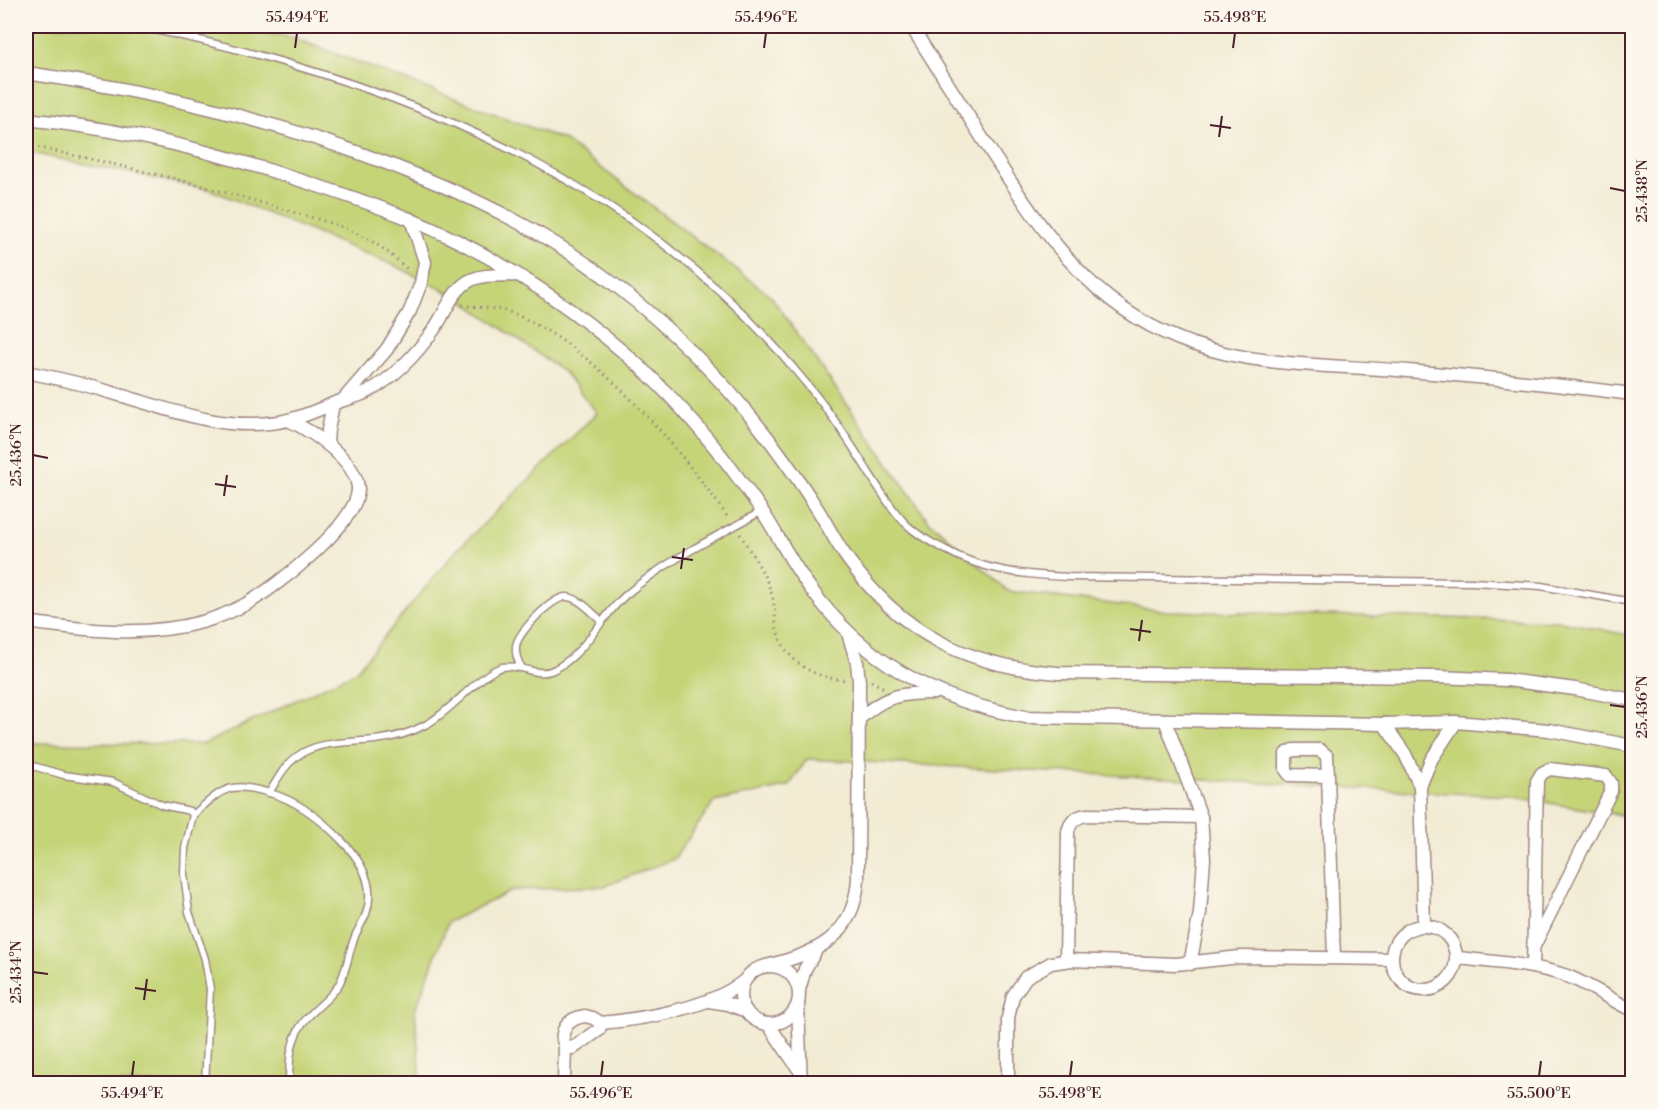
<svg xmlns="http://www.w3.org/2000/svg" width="1658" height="1109" font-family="'Libre Bodoni',serif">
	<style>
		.green { fill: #c4d477; stroke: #877a51; stroke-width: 1.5 }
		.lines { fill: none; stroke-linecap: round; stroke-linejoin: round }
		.lane-casing { stroke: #9e8680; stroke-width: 9 }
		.street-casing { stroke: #9e8680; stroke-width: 15 }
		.path { stroke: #9e8680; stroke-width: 3; stroke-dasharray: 1.5 4.5; stroke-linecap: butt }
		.lane { stroke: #fff; stroke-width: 6 }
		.street { stroke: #fff; stroke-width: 12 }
		.ticks { fill: none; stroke: #4a1f2b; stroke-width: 2 }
		.neatline { fill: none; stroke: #4a1f2b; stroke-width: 2 }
		.ticks-label { font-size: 15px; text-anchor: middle; fill: #4a1f2b }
	</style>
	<rect width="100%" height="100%" fill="#fbf7ec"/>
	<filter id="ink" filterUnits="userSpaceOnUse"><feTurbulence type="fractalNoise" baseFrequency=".0167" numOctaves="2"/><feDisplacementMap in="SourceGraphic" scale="12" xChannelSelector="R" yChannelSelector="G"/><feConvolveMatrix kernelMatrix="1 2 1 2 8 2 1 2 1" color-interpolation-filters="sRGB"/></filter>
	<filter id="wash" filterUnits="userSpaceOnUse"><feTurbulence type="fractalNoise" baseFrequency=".008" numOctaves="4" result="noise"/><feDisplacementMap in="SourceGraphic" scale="24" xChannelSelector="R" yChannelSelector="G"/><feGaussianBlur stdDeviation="1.35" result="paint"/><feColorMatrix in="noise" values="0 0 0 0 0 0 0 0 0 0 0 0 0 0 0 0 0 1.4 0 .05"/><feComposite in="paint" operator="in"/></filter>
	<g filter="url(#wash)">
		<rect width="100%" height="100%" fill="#f2ecd5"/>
		<polygon class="green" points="26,26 216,26 291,37 564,140 771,296 928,520 1008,591 1168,611 1561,621 1632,636 1632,817 1508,796 807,759 789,786 714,802 674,859 605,886 514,890 448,922 415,1011 421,1083 26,1083 26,743 204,744 355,672 456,551 597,413 564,372 459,298 398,267 211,190 26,152"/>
	</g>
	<g filter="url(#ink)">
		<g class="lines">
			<g class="lane-casing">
				<g id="lane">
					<path d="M136,26C308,61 486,121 632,221C696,266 756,321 805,382C827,408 846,436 864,465C877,485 889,507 906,524C917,535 930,542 944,549C983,571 1024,575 1069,577L1473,582L1541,586L1632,602"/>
					<path d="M522,668C518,662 515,654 516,646C518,632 553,596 567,597C580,598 592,613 601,620"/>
					<polyline points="26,764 64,775 113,782 162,805 190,811 193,815 185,848 184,874 189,912 205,959 210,989 205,1084"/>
					<path d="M269,793C277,780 284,766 296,757C319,740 349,743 375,740C393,738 411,733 427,724C450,712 482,672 502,667C521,663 537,679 555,669C586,653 601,616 627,594C667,560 716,537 762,511"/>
					<path d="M193,815C223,788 229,781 270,793C298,801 321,819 341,840C361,860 376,886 366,914C363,922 357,930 354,939C348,955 347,971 338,986C329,999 317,1007 306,1019C290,1037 289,1060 289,1084"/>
				</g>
			</g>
			<g class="street-casing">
				<g id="street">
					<path d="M911,26C936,65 961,105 986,144C1020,197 1060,260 1110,299C1201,371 1300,362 1408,371C1483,377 1558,385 1632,394"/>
					<path d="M26,73C152,91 275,120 394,166C474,197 551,234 619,288C671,329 719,376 760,428C781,454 800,482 818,510C828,526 836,543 847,558C901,634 967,666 1058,673L1438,677L1507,680L1575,689L1632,700"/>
					<path d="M26,119C116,128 206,149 293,178C331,190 370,203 407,218C492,253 570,304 638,365C684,407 724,456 760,508C777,533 790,561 808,585C862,661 935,701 1026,717L1384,724L1456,722L1549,730L1632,746"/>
					<path d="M26,372C58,378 91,386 123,396C171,410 219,429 270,423C293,421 313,412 335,403C346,399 358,397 369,391C395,377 418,352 435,328C445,313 452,291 469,281C484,273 502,276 518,275"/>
					<polyline points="343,400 387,349 410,311 421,283 425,262 411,219"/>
					<polyline points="327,444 328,430 333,404"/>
					<path d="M26,622C85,630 143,638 202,622C217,618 233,611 248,603C276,587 360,522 358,488C356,460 312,431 288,420"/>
					<path d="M859,719C884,696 900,693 934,693"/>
					<polyline points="1165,720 1201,817"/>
					<polyline points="1384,724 1405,754 1420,786"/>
					<polyline points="1328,776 1290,775 1286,770 1286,754 1293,750 1320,750 1327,756 1328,776 1334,958"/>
					<circle cx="1424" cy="958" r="32"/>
					<polyline points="1424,926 1420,786 1431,760 1456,722"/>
					<path d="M1457,958C1494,962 1532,964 1567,976C1590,985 1611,1000 1632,1010"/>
					<path d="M1066,961L1068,832C1070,821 1077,816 1088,815L1201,817L1204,859L1200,913L1190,964"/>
					<path d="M766,966C817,953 854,938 858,879L859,681L857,663L848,633"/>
					<circle cx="770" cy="995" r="29"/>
					<polyline points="1533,967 1537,781 1542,773 1550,769 1606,776 1611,783 1611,791 1534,946"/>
					<polyline points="799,990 805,969 816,950"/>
					<polyline points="709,1001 728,1004 746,1011"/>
					<polyline points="798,1004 801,1084"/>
					<path d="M585,1016L593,1018L601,1023L599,1030L573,1048L565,1046C558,1030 569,1018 585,1016Z"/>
					<path d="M601,1023C644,1019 710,1008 744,981"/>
					<polyline points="768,1024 798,1068"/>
					<polyline points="564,1084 565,1046"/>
					<polyline points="1008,1084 1008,1018 1013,996 1026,977 1051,963 1070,960 1176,964 1240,957 1391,959"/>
				</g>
			</g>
			<g class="path">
				<path d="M26,147L40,148C119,165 198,183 275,207C305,216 338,223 366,238C382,247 396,258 409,271"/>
				<path d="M462,305C479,308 495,307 512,313C596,347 678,446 729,519"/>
				<path d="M740,534C751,553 764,571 771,592C776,606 774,620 778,633C788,664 817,679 847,680"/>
				<polyline points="871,681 884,688"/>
			</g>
			<use href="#lane" class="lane"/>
			<use href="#street" class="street"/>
		</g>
	</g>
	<path class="ticks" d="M295,48L297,33M764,48L766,33M1233,48L1235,33M1210,125L1231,128M1219,137L1222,116M1610,188L1625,191M33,455L48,458M215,484L236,487M224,496L227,475M672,557L693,560M681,569L684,548M1130,629L1151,632M1139,641L1142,620M1610,705L1625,707M33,972L48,974M135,988L156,991M144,1000L147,979M132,1076L134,1061M601,1076L603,1061M1070,1076L1072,1061M1539,1076L1541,1061"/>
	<rect width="1658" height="1109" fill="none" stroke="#fbf7ec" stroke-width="66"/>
	<rect x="33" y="33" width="1592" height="1043" class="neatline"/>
	<g class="ticks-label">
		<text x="297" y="22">55.494°E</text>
		<text x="766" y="22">55.496°E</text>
		<text x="1235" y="22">55.498°E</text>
		<text transform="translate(1642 191) rotate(-90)" y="5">25.438°N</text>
		<text transform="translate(16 455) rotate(-90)" y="5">25.436°N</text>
		<text transform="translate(1642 707) rotate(-90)" y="5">25.436°N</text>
		<text transform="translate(16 972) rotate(-90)" y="5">25.434°N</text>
		<text x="132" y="1098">55.494°E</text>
		<text x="601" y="1098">55.496°E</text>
		<text x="1070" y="1098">55.498°E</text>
		<text x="1539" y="1098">55.500°E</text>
	</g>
</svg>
